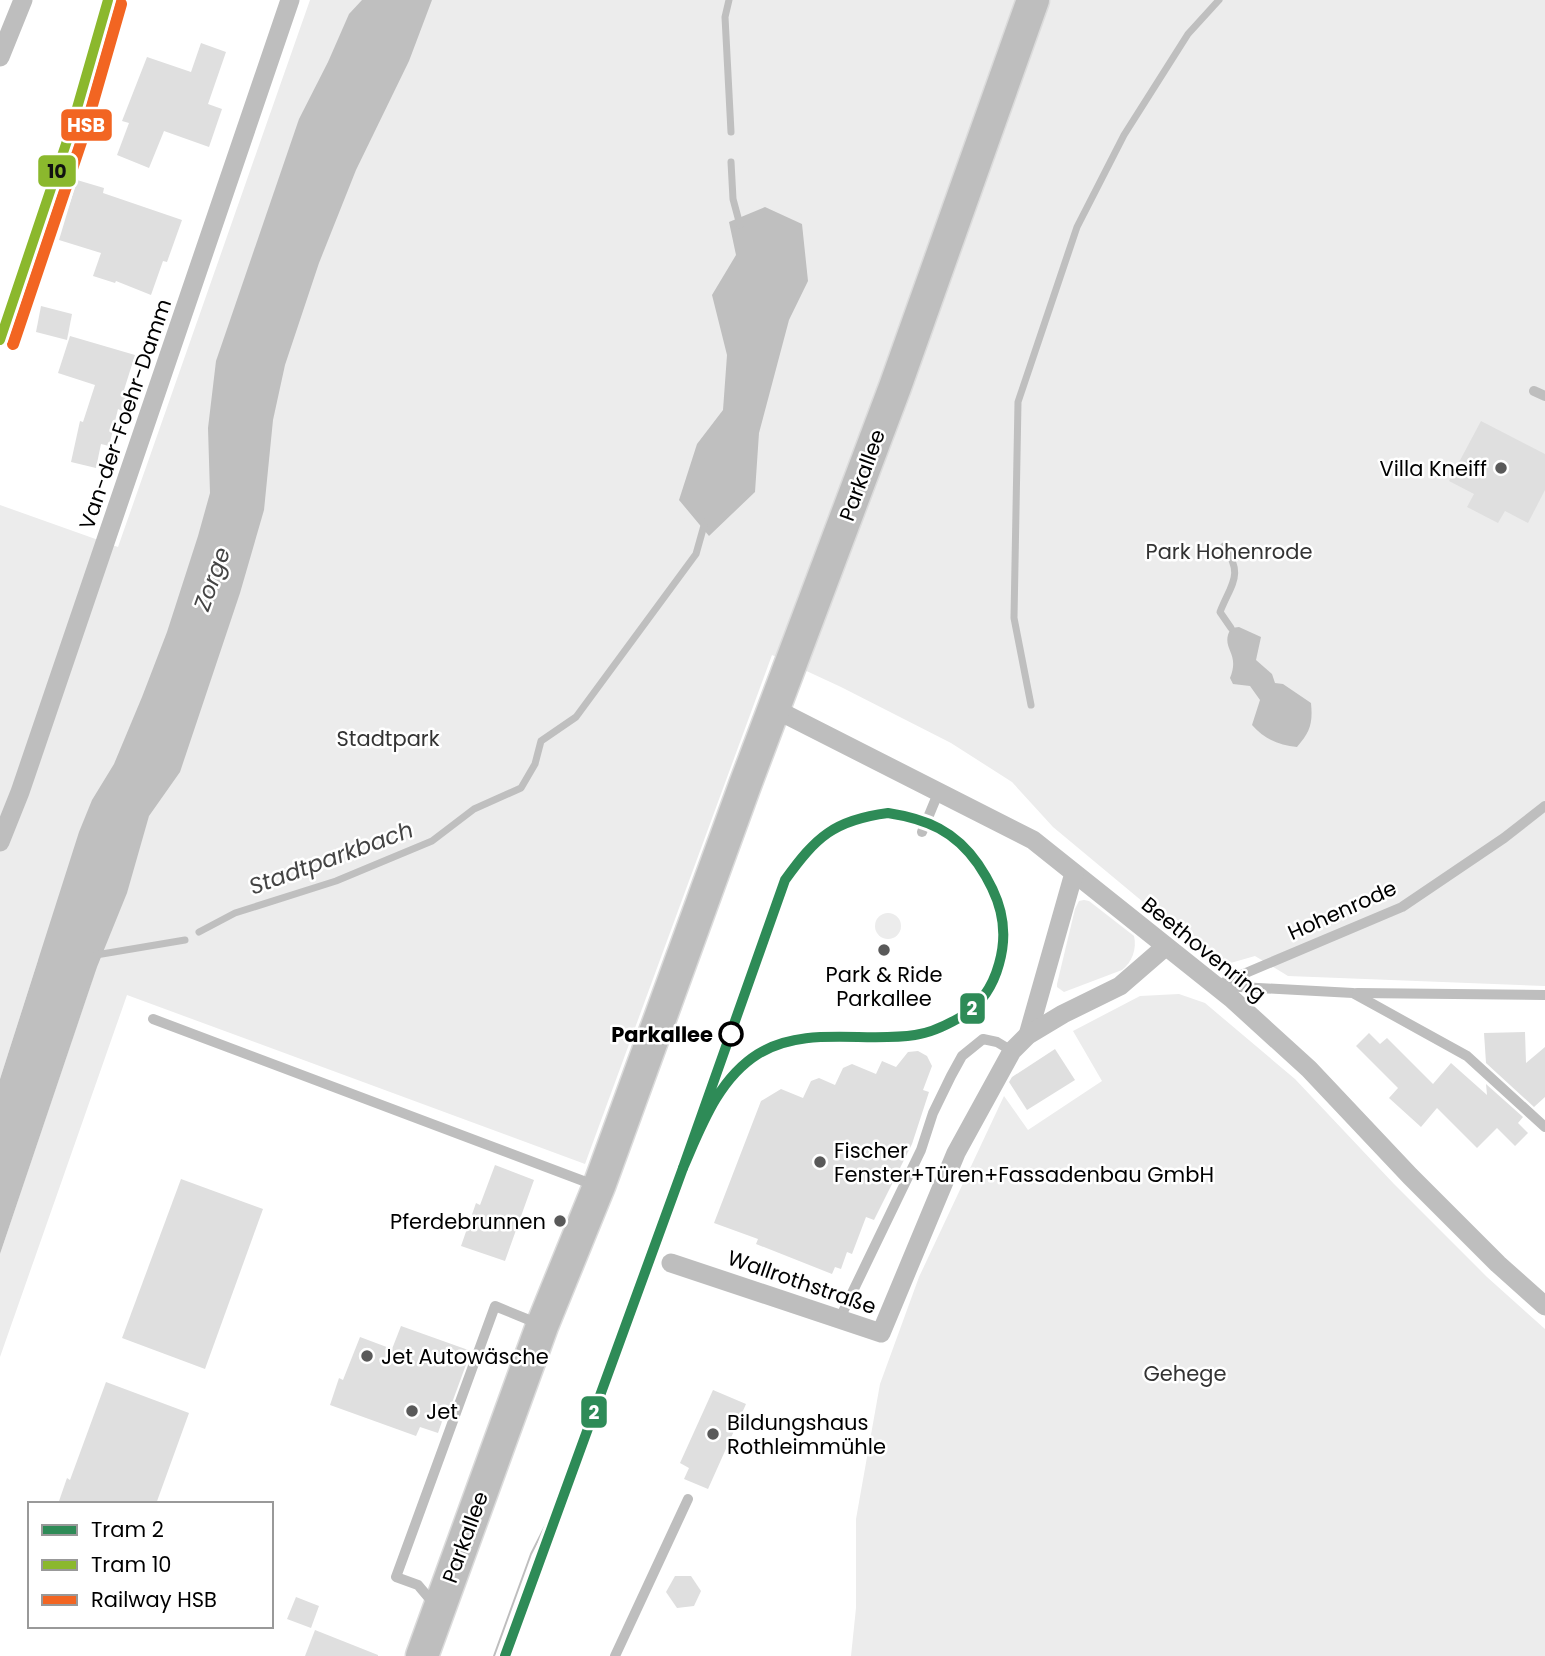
<svg xmlns="http://www.w3.org/2000/svg" width="1545" height="1656" font-family="Poppins,sans-serif">
	<style>
		.green { fill: #ececec }
		.water { fill: #bfbfbf }
		.lines { fill: none; stroke-linecap: round; stroke-linejoin: round }
		.stream { stroke: #bfbfbf; stroke-width: 7 }
		.building { fill: #dfdfdf }
		.primary-casing { stroke: #dbdbdb; stroke-width: 35 }
		.lane { stroke: #bebebe; stroke-width: 10 }
		.street { stroke: #bebebe; stroke-width: 19 }
		.primary { stroke: #bebebe; stroke-width: 32 }
		.tram { stroke: #bebebe; stroke-width: 2 }
		.rail-1-casing { stroke: #fff; stroke-width: 18 }
		.rail-1 { stroke: #f26522; stroke-width: 12 }
		.tram-1-casing { stroke: #fff; stroke-width: 16 }
		.tram-2-casing { stroke: #fff; stroke-width: 16 }
		.tram-1 { stroke: #2e8b57; stroke-width: 10 }
		.tram-2 { stroke: #8bb82d; stroke-width: 10 }
		.poi-dot { fill: #595959; stroke: #fff; stroke-width: 2.5 }
		.stop-dot { fill: #fff; stroke: #000; stroke-width: 3.5 }
		.labels { text-anchor: middle; dominant-baseline: central; stroke-width: 5; stroke-linejoin: round; paint-order: stroke }
		.street-label { font-size: 21px; fill: #000; stroke: #fff }
		.poi-label { font-size: 21px; fill: #000; stroke: #fff; text-anchor: start }
		.park-label { font-size: 21px; fill: #333; stroke: #fff }
		.stop-label { font-size: 21px; font-weight: bold; fill: #000; stroke: #fff; text-anchor: end }
		.water-label { font-size: 23px; font-style: italic; fill: #444; stroke: #fff }
		.line-badge { stroke: #fff; stroke-width: 2.5 }
		.badge-label { font-size: 19px; text-anchor: middle; font-weight: bold; fill: #fff }
		.pale-badge-label { font-size: 19px; text-anchor: middle; font-weight: bold; fill: #111 }
	</style>
	<rect width="100%" height="100%" fill="#fff"/>
	<g class="green">
		<polygon points="310,0 1545,0 1545,986 1288,976 1255,956 1220,966 1053,827 1012,782 951,743 841,687 772,655 585,1164 127,995 0,1357 0,1254 92,981 38,960 0,1079 0,505 118,547"/>
		<path d="M1084,900L1089,901L1134,936C1137,949 1132,962 1122,970L1064,992L1057,987V984L1075,909L1079,901Z"/>
		<circle cx="888" cy="926" r="13"/>
		<polygon points="1179,994 1205,1003 1295,1079 1394,1184 1487,1277 1545,1329 1545,1656 851,1656 856,1608 856,1519 880,1384 919,1277 1004,1096 1028,1130 1102,1081 1073,1031 1140,996"/>
	</g>
	<g class="water">
		<polygon points="362,0 432,0 409,61 356,170 319,263 285,365 273,420 264,510 240,593 180,772 149,816 127,893 97,967 0,1254 0,1079 79,832 92,800 114,764 142,697 167,632 198,536 210,493 208,428 216,361 299,119 328,62 349,14"/>
		<polygon points="765,207 802,224 808,281 789,320 759,433 755,492 709,536 679,500 697,444 723,410 727,355 712,295 736,255 729,222"/>
		<path d="M1239,627L1261,637L1256,660L1272,674L1275,683L1283,684L1311,703C1313,724 1310,732 1297,747C1279,745 1264,739 1252,725L1260,700L1250,686L1233,684L1230,678C1241,651 1219,649 1231,628Z"/>
	</g>
	<g class="lines">
		<g class="stream">
			<polyline points="729,0 725,17 731,132"/>
			<polyline points="731,162 733,199 740,225"/>
			<path d="M1224,546C1244,575 1232,582 1220,612L1231,628"/>
			<polyline points="1031,705 1014,618 1018,402 1077,227 1124,135 1188,34 1219,0"/>
			<polyline points="199,932 235,913 336,881 432,841 474,809 521,788 535,764 541,741 576,717 696,554 705,522"/>
			<polyline points="96,955 185,940"/>
		</g>
	</g>
	<g class="building">
		<polygon points="201,43 226,52 208,104 222,109 209,147 164,131 149,168 117,155 129,123 122,121 147,57 191,72"/>
		<polygon points="77,180 104,188 103,193 182,220 167,262 163,261 151,295 116,281 115,283 93,276 101,253 59,240"/>
		<polygon points="41,306 72,314 67,340 36,332"/>
		<polygon points="70,336 135,355 124,390 129,392 122,411 118,409 109,446 101,444 96,468 71,462 80,421 83,422 95,385 58,373"/>
		<polygon points="1481,421 1545,454 1545,490 1528,523 1505,511 1498,523 1467,507 1474,494 1449,481"/>
		<polygon points="1525,1032 1526,1063 1545,1047 1545,1097 1534,1107 1486,1063 1484,1033"/>
		<polygon points="1369,1033 1380,1044 1387,1038 1433,1084 1451,1063 1487,1095 1486,1084 1523,1117 1518,1123 1528,1133 1515,1146 1497,1128 1477,1148 1437,1108 1421,1127 1389,1098 1398,1088 1356,1046"/>
		<polygon points="1055,1049 1075,1080 1027,1110 1009,1082 1012,1077"/>
		<polygon points="918,1051 927,1056 932,1066 923,1090 929,1092 912,1144 874,1220 866,1217 852,1254 847,1252 841,1269 835,1267 832,1274 756,1244 758,1239 714,1223 761,1101 781,1089 803,1098 811,1081 819,1078 835,1085 843,1068 852,1064 876,1074 882,1061 896,1067 908,1052"/>
		<polygon points="495,1165 534,1180 505,1261 461,1246 476,1203 480,1205"/>
		<polygon points="181,1179 263,1209 205,1369 122,1338"/>
		<polygon points="401,1326 471,1351 449,1411 446,1410 438,1433 420,1427 416,1436 330,1405 339,1378 343,1380 360,1337 392,1349"/>
		<polygon points="106,1382 189,1413 156,1504 58,1504 67,1478 70,1480"/>
		<polygon points="713,1390 746,1404 708,1489 684,1479 689,1468 680,1463"/>
		<polygon points="675,1576 691,1576 701,1591 694,1606 677,1608 666,1592"/>
		<polygon points="296,1597 319,1606 311,1628 287,1619"/>
		<polygon points="315,1630 378,1655 378,1656 305,1656"/>
	</g>
	<g class="lines">
		<g class="primary-casing">
			<polyline id="primary" points="422,1656 542,1326 599,1186 745,785 895,387 1033,0"/>
		</g>
		<g class="lane">
			<polyline points="1534,391 1545,396"/>
			<polyline points="922,832 939,791"/>
			<polyline points="1215,986 1402,907 1504,838 1545,806"/>
			<polyline points="1222,986 1353,993 1467,1056 1545,1127"/>
			<polyline points="1357,993 1545,995"/>
			<polyline points="153,1019 594,1185"/>
			<polyline points="840,1318 921,1150 933,1113 951,1076 962,1056 983,1039 997,1042 1012,1051"/>
			<polyline points="434,1604 418,1585 396,1577 495,1306 539,1324"/>
			<polyline points="615,1656 688,1499"/>
		</g>
		<g class="street">
			<polyline points="0,57 23,0"/>
			<polyline points="775,709 1033,840 1231,998 1309,1069 1410,1176 1498,1264 1545,1306"/>
			<polyline points="0,842 20,792 290,0"/>
			<polyline points="1028,1035 1074,873"/>
			<polyline points="671,1263 881,1333 956,1153 1012,1051 1028,1035 1063,1014 1120,986 1165,947"/>
		</g>
		<use href="#primary" class="primary"/>
		<polyline class="tram" points="494,1656 531,1554 577,1463"/>
		<g class="rail-1-casing">
			<polyline id="rail-1" points="13,344 84,133 121,4"/>
		</g>
		<use href="#rail-1" class="rail-1"/>
		<g class="tram-1-casing">
			<g id="tram-1">
				<path d="M888,813C927,819 955,831 978,864C999,895 1010,926 999,964C993,986 980,1006 959,1018C945,1026 931,1033 915,1035C864,1043 804,1025 758,1054C718,1079 701,1127 683,1168L785,880C816,837 834,820 888,813Z"/>
				<polyline points="505,1656 683,1168"/>
			</g>
		</g>
		<g class="tram-2-casing">
			<polyline id="tram-2" points="0,340 71,129 108,0"/>
		</g>
		<use href="#tram-1" class="tram-1"/>
		<use href="#tram-2" class="tram-2"/>
	</g>
	<g class="poi-dot">
		<circle cx="1501" cy="468" r="7"/>
		<circle cx="884" cy="950" r="7"/>
		<circle cx="820" cy="1162" r="7"/>
		<circle cx="560" cy="1221" r="7"/>
		<circle cx="367" cy="1356" r="7"/>
		<circle cx="412" cy="1411" r="7"/>
		<circle cx="713" cy="1434" r="7"/>
	</g>
	<circle class="stop-dot" cx="731" cy="1034" r="11"/>
	<g class="labels">
		<g class="street-label">
			<text transform="translate(125 414) rotate(-71)">Van-der-Foehr-Damm</text>
			<text transform="translate(862 475) rotate(-70)">Parkallee</text>
			<text transform="translate(1342 910) rotate(-24)">Hohenrode</text>
			<text transform="translate(1204 949) rotate(39)">Beethovenring</text>
			<text transform="translate(802 1282) rotate(19)">Wallrothstraße</text>
			<text transform="translate(465 1537) rotate(-70)">Parkallee</text>
		</g>
		<g class="poi-label">
			<text x="1487" y="468" text-anchor="end">Villa Kneiff</text>
			<text x="884" y="974" text-anchor="middle">Park &amp; Ride<tspan x="884" dy="24">Parkallee</tspan></text>
			<text x="834" y="1150">Fischer<tspan x="834" dy="24">Fenster+Türen+Fassadenbau GmbH</tspan></text>
			<text x="546" y="1221" text-anchor="end">Pferdebrunnen</text>
			<text x="381" y="1356">Jet Autowäsche</text>
			<text x="426" y="1411">Jet</text>
			<text x="727" y="1422">Bildungshaus<tspan x="727" dy="24">Rothleimmühle</tspan></text>
		</g>
		<g class="park-label">
			<text x="1229" y="551">Park Hohenrode</text>
			<text x="388" y="738">Stadtpark</text>
			<text x="1185" y="1373">Gehege</text>
		</g>
		<g class="stop-label">
			<text x="713" y="1034">Parkallee</text>
		</g>
		<g class="water-label">
			<text transform="translate(212 579) rotate(-70)">Zorge</text>
			<text transform="translate(331 858) rotate(-20)">Stadtparkbach</text>
		</g>
	</g>
	<g class="line-badge">
		<rect x="60" y="108" width="53" height="34" rx="7" fill="#f26522"/>
		<rect x="37" y="154" width="40" height="34" rx="7" fill="#8bb82d"/>
		<rect x="959" y="992" width="27" height="33" rx="7" fill="#2e8b57"/>
		<rect x="580" y="1395" width="28" height="34" rx="7" fill="#2e8b57"/>
	</g>
	<g class="badge-label">
		<text x="86" y="132">HSB</text>
		<text x="972" y="1015">2</text>
		<text x="594" y="1419">2</text>
	</g>
	<g class="pale-badge-label">
		<text x="57" y="178">10</text>
	</g>
	<rect x="28" y="1502" width="245" height="126" fill="#ffffff" stroke="#999999" stroke-width="2"/>
	<rect x="42" y="1525" width="35" height="10" fill="#2e8b57" stroke="#999999" stroke-width="2"/>
	<text x="91" y="1537" font-size="21" fill="#000000">Tram 2</text>
	<rect x="42" y="1560" width="35" height="10" fill="#8bb82d" stroke="#999999" stroke-width="2"/>
	<text x="91" y="1572" font-size="21" fill="#000000">Tram 10</text>
	<rect x="42" y="1595" width="35" height="10" fill="#f26522" stroke="#999999" stroke-width="2"/>
	<text x="91" y="1607" font-size="21" fill="#000000">Railway HSB</text>
</svg>
